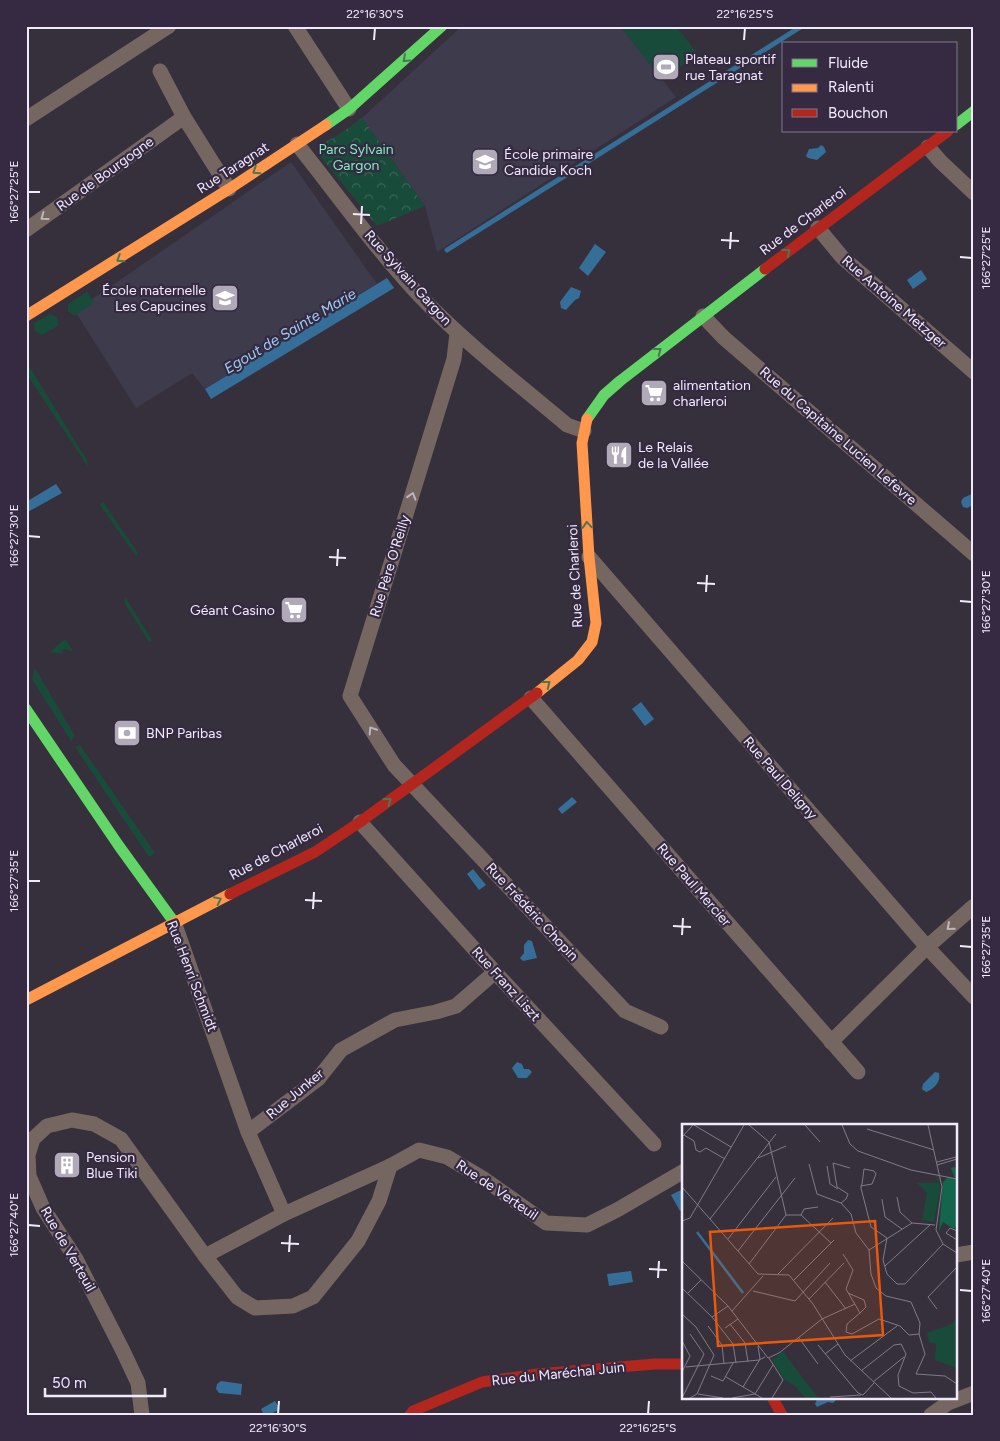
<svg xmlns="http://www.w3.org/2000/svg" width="1000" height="1441" font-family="Figtree,sans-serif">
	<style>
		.education { fill: #3e3b4c }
		.green { fill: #184b3a }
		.park { fill: url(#park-crowns) }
		.water { fill: #356f99 }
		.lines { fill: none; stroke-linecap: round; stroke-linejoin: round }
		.stream { stroke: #356f99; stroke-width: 5 }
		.street { stroke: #756661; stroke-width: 15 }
		.fast { stroke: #63d668; stroke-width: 11 }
		.slow { stroke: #ff974d; stroke-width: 11 }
		.jam { stroke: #b3261e; stroke-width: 11 }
		.oneway { stroke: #4a7753 }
		.oneway2 { stroke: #bfb5bd }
		.ticks { fill: none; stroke: #f1eafb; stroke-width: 2 }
		.labels { text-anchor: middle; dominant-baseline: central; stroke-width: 4.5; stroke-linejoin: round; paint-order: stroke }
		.poi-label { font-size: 14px; fill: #f1eafb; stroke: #352a42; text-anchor: start }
		.park-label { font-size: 14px; fill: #7cf0c1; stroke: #352a42 }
		.street-label { font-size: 14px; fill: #f1eafb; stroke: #352a42 }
		.water-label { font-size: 15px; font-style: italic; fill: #9ccef4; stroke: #352a42 }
		.inset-river { fill: none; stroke: #356f99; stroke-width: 2.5 }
		.inset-road { fill: none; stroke: #817a88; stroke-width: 1 }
		.view { fill: #e8590c; fill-opacity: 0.15; stroke: #e8590c; stroke-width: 2.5 }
		.inset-edge { fill: none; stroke: #f1eafb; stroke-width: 2.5 }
		.neatline { fill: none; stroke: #f1eafb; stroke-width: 2 }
		.ticks-label { font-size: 12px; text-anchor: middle; fill: #f1eafb }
	</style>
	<defs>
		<pattern id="park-crowns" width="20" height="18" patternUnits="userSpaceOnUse" patternTransform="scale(1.25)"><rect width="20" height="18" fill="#184b3a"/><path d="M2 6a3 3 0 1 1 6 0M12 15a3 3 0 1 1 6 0" fill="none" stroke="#3a6557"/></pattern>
	</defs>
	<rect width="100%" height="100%" fill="#36303c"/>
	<g class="education">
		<polygon points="462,26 620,26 676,97 437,252 425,206 362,118"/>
		<polygon points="291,162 377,284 205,389 192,373 136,408 75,311"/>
	</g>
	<g class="green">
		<polygon points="620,26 676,26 697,53 663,81"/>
		<polygon points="87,292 94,302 75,316 68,311 68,304"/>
		<polygon points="50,314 57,317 58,326 42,335 35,331 34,323"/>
		<polygon points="29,366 80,449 87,460 88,467 26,373 26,368"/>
		<polygon points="103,502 138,553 136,556 100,505"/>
		<polygon points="125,597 152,640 149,642 124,602"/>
		<polygon points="66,640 73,651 63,649 61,654 50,652 62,641"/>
		<polygon points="35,668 75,736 71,741 32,679"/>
		<polygon points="80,745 155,853 149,857 75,747"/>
	</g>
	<polygon class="park" points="362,118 425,206 377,226 319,155 320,145 338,135"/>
	<g class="water">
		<polygon points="821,145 824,147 826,152 817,160 808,158 806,156 809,149 818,148"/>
		<polygon points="595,244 606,252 588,276 579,268"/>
		<polygon points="921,270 927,279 913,289 907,280"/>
		<polygon points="387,278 394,288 211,399 205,389"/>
		<polygon points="571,287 581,291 579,298 575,300 566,310 561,308 560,302"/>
		<polygon points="56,484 62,493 26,513 26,502"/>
		<polygon points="974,493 974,505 967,508 963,507 961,502 963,498"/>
		<polygon points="641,702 654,719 645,726 632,709"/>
		<polygon points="572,797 577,802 562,814 558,809"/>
		<polygon points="473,869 486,885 479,890 467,874"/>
		<polygon points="528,940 532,941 537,958 523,961 520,958 524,953 524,945"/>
		<polygon points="517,1062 522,1064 524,1069 529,1069 532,1072 527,1078 518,1078 512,1068"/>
		<path d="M935,1072L939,1073C941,1082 934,1089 926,1092L922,1089L923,1084Z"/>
		<polygon points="681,1190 684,1195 684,1209 680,1211 671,1195"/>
		<polygon points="631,1271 633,1282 609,1286 607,1274"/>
		<polygon points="221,1381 242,1384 241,1395 219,1393 216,1389 217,1384"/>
		<polygon points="818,1397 836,1397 836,1400 833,1403 828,1402 817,1407 815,1404"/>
		<polygon points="275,1401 280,1409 269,1415 264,1415 261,1409"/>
	</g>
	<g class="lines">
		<polyline class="stream" points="447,250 802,26"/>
		<g class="street">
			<polyline points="295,26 349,109"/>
			<polyline points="160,71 184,117 229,189"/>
			<polyline points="26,119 169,26"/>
			<path d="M297,144C337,194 375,248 419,295C464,342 517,383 567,425L584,431"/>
			<polyline points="928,147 940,161 974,193"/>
			<polyline points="818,228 842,257 974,372"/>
			<polyline points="26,230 184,117"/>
			<polyline points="703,316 724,338 974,554"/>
			<polyline points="457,333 454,359 350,696 394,765 625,1011 661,1027"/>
			<polyline points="589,557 927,947 974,997"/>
			<polyline points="531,698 858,1072"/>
			<polyline points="360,822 495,972 654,1144"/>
			<polyline points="174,922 248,1132 284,1214"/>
			<polyline points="831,1042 927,947 974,906"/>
			<polyline points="248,1132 318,1079 341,1050 395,1020 436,1012 456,1006 495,972"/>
			<polyline points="956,1255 974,1252"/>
			<polyline points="205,1256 237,1297 255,1308 293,1306 313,1297 358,1241 379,1201 390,1166"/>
			<polyline points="142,1415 138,1383 123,1351 76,1259 43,1208 29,1176 28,1155 33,1139 47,1126 72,1120 94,1124 121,1139 205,1256 284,1214 390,1166 419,1150 447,1157 484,1179 546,1223 587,1225 617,1210 684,1171"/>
			<polyline points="931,1415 948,1403 974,1393"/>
		</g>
		<g class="fast">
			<polyline points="326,125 349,109 442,26"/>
			<polyline points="956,125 974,111"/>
			<polyline points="587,419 604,395 620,381 765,269"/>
			<polyline points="26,709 119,846 174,922"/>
		</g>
		<g class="slow">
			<polyline points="26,316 229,189 326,125"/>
			<polyline points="537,693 578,660 592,642 596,623 589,557 582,443 587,419"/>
			<polyline points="26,1000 230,894"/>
		</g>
		<g class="jam">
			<polyline points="765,269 948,131"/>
			<polyline points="230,894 315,852 360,822 537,693"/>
			<polyline points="772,1397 782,1415"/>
			<polyline points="410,1415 413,1411 482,1382 537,1374 655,1364 684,1364"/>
		</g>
	</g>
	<defs><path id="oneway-chevron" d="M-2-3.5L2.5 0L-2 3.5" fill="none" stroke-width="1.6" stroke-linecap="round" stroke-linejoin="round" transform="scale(1.25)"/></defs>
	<g class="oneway">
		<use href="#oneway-chevron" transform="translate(406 59) rotate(138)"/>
		<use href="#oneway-chevron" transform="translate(256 171) rotate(147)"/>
		<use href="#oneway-chevron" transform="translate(787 252) rotate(-38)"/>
		<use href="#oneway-chevron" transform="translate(120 259) rotate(147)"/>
		<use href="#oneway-chevron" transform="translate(658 351) rotate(-38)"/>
		<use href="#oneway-chevron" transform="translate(587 525) rotate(-94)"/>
		<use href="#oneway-chevron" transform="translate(547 684) rotate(-38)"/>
		<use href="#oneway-chevron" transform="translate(388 801) rotate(-37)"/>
		<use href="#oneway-chevron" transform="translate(218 900) rotate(-26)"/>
	</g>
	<g class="oneway2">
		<use href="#oneway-chevron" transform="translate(44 217) rotate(144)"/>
		<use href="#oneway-chevron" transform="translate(412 496) rotate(-73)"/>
		<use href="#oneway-chevron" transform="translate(372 730) rotate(-123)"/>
		<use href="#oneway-chevron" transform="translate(950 927) rotate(139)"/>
	</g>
	<path class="ticks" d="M374,40L375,28M744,40L745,28M28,192H40M353,214L370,215M361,224L362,206M721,240L739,241M730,249L731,232M960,257L972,258M28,536L40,537M329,557L346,558M337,566L338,549M697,583L715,584M706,592L707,575M960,601L972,602M28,881H40M305,900L322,901M313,909L314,892M673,926L691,927M682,935L683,918M960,946L972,947M28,1225L40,1226M281,1243L299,1244M289,1252L290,1235M649,1269L667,1270M658,1278L659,1261M960,1290L972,1291M278,1414L279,1401M648,1414L649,1401"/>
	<defs>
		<g id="stadium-square" transform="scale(1.4375)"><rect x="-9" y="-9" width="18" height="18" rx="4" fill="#b0a9b8" stroke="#352a42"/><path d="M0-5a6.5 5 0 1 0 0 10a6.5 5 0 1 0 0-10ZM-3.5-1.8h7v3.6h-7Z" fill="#fff"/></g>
		<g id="school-square" transform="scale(1.4375)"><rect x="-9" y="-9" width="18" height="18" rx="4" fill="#b0a9b8" stroke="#352a42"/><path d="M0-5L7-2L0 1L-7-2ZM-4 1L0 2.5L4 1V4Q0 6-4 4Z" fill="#fff"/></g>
		<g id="supermarket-square" transform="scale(1.4375)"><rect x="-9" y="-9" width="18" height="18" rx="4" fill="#b0a9b8" stroke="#352a42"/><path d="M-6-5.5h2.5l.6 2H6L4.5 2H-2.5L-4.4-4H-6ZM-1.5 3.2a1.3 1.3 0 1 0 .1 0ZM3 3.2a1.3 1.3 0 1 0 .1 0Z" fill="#fff"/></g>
		<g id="restaurant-square" transform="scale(1.4375)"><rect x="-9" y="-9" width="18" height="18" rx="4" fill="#b0a9b8" stroke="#352a42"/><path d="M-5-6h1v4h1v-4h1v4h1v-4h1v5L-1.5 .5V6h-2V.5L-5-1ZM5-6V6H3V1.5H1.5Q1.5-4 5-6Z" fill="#fff"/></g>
		<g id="bank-square" transform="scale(1.4375)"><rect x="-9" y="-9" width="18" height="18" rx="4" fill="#b0a9b8" stroke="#352a42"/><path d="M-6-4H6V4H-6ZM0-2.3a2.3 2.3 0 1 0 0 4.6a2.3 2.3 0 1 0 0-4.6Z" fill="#fff"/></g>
		<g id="building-square" transform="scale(1.4375)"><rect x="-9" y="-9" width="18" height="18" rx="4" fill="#b0a9b8" stroke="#352a42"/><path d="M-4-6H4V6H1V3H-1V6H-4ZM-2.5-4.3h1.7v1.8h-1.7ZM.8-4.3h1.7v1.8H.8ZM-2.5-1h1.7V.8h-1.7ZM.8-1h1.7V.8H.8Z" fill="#fff"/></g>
	</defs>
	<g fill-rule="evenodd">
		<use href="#stadium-square" x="666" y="67"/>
		<use href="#school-square" x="485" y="162"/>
		<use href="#school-square" x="225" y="298"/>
		<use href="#supermarket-square" x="654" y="393"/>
		<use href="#restaurant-square" x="619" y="455"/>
		<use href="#supermarket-square" x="294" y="610"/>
		<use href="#bank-square" x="127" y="733"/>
		<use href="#building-square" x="67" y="1165"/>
	</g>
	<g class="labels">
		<g class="poi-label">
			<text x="685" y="59">Plateau sportif<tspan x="685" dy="16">rue Taragnat</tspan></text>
			<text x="504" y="154">École primaire<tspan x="504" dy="16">Candide Koch</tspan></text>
			<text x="206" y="290" text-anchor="end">École maternelle<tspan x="206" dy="16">Les Capucines</tspan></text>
			<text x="673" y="385">alimentation<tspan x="673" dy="16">charleroi</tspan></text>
			<text x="638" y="447">Le Relais<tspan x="638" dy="16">de la Vallée</tspan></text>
			<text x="275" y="610" text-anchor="end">Géant Casino</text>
			<text x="146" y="733">BNP Paribas</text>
			<text x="86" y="1157">Pension<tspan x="86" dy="16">Blue Tiki</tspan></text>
		</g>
		<g class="park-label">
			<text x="356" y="149">Parc Sylvain<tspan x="356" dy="16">Gargon</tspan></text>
		</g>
		<g class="street-label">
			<text transform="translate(233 168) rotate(-33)">Rue Taragnat</text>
			<text transform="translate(105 174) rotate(-36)">Rue de Bourgogne</text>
			<text transform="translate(803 221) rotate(-37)">Rue de Charleroi</text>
			<text transform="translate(408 278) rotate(48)">Rue Sylvain Gargon</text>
			<text transform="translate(894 302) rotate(41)">Rue Antoine Metzger</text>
			<text transform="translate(838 436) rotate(41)">Rue du Capitaine Lucien Lefevre</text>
			<text transform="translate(390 566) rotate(-73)">Rue Père O'Reilly</text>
			<text transform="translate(575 576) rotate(-93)">Rue de Charleroi</text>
			<text transform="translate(780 778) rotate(49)">Rue Paul Deligny</text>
			<text transform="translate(276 852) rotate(-28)">Rue de Charleroi</text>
			<text transform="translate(694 885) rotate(49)">Rue Paul Mercier</text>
			<text transform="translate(532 912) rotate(47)">Rue Frédéric Chopin</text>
			<text transform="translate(192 976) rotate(69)">Rue Henri Schmidt</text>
			<text transform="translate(506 984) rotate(48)">Rue Franz Liszt</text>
			<text transform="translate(295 1094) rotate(-40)">Rue Junker</text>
			<text transform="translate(497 1190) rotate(34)">Rue de Verteuil</text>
			<text transform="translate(68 1249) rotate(60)">Rue de Verteuil</text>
			<text transform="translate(558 1374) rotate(-6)">Rue du Maréchal Juin</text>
		</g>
		<g class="water-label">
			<text transform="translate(290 331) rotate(-31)">Egout de Sainte Marie</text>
		</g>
	</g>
	<g transform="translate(682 1124)">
		<rect width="275" height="275" fill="#36303c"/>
		<path d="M254,52H256L258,66L252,98L240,96L245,69L235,59H256ZM275,193V244L253,236L254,220L247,218L245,209L270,200ZM103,226L102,229L136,274H123L114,263L102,255L90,236Z" fill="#184b3a"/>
		<path d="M273,43L275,46V100L272,105L261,98L257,107L261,58L266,53L273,55L269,44Z" fill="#13664c"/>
		<path class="inset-river" d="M15,108L61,169"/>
		<path class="inset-road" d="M12,1L49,23M67,1L87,18L104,91H119L149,119M123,1L138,18M160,1L168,20L176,27L229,46L275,55M246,1L260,63L254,106L261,120L275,129M185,5L252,26M2,11L12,17L14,26L18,28L24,24L43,35M0,13L11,1M76,34L104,22M255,38L274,33M127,40L135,70L159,79L169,90L174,109L187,126L189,150L194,164L204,172L229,178L238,199L237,210M255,41L275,35M145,42L148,60L156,65M179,62L190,60L194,50L192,47L182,45L180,60L179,62V65L180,68L189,103L205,114L201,136L205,150L215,160H223L261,120M0,63L76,150L107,151L131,180L163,231L209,274M215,73L218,88L230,99M200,75L203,93L220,105M159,79L164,75L166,70L155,63L151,39L168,44M119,91L122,85L136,83M28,95L94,10M0,97L8,94L62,1M275,107L268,104L264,109L275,116M46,115L94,53M187,126L230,99L253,101M56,127L113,54M161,130L171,146L164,165L178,189L165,200L164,208L170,210L197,195L218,202L227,211L237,210M0,137L46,182L86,234L97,229L140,195L173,180M67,140L104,91M203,142L249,100M96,150L151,94M112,156L152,116M143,158L164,185M0,164L30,193L51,220L54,239M71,167L113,177L148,139M6,169L19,156M166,169L182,176L184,183L178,189M127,175L162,139M255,185L246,173L275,143M50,187L81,152M0,190L14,203L32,231L15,270L8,274M30,193L46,182M48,200L63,219L66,238M26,202L40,221L42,240M43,204L56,195M237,210L243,230L234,250L263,252L275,260M117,214L136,240M0,217L8,232L0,248M136,221L176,269L181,271L192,259M143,230L156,220M87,234L101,256L90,274M168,237L215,202M4,243L77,236L83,233M179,247L212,221L219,220L224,230L216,251L217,262L231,269L249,268L254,274M29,252L41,257L51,239M44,253L80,274M191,258L222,233M61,263L78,235L76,222M16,270L41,274M1,272L22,230L8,210M148,273L179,271M50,274L73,270L91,241"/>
		<path class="view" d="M193,97L201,211L36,222L28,108Z"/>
		<rect width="275" height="275" class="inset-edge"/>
	</g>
	<rect width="1000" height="1441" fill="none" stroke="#352a42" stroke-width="55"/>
	<rect x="782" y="42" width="175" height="90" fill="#352a42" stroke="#80778c"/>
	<rect x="792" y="59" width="25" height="8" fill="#63d668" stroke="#80778c"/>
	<text x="828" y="68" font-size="15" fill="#f1eafb">Fluide</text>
	<rect x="792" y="84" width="25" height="8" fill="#ff974d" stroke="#80778c"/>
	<text x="828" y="92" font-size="15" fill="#f1eafb">Ralenti</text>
	<rect x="792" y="109" width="25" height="8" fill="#b3261e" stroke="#80778c"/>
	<text x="828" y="118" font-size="15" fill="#f1eafb">Bouchon</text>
	<path d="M45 1388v8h120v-8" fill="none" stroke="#f1eafb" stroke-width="2.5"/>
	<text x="52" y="1388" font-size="15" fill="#f1eafb" stroke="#352a42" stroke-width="4" paint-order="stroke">50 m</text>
	<rect x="28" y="28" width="944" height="1386" class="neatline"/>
	<g class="ticks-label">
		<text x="375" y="18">22°16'30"S</text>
		<text x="745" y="18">22°16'25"S</text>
		<text transform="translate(14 192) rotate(-90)" y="4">166°27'25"E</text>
		<text transform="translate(986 258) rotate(-90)" y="4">166°27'25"E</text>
		<text transform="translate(14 536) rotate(-90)" y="4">166°27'30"E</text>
		<text transform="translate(986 602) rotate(-90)" y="4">166°27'30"E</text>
		<text transform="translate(14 881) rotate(-90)" y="4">166°27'35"E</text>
		<text transform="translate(986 947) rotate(-90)" y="4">166°27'35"E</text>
		<text transform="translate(14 1225) rotate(-90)" y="4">166°27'40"E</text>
		<text transform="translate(986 1291) rotate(-90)" y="4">166°27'40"E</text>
		<text x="278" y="1432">22°16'30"S</text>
		<text x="648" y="1432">22°16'25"S</text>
	</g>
</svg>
